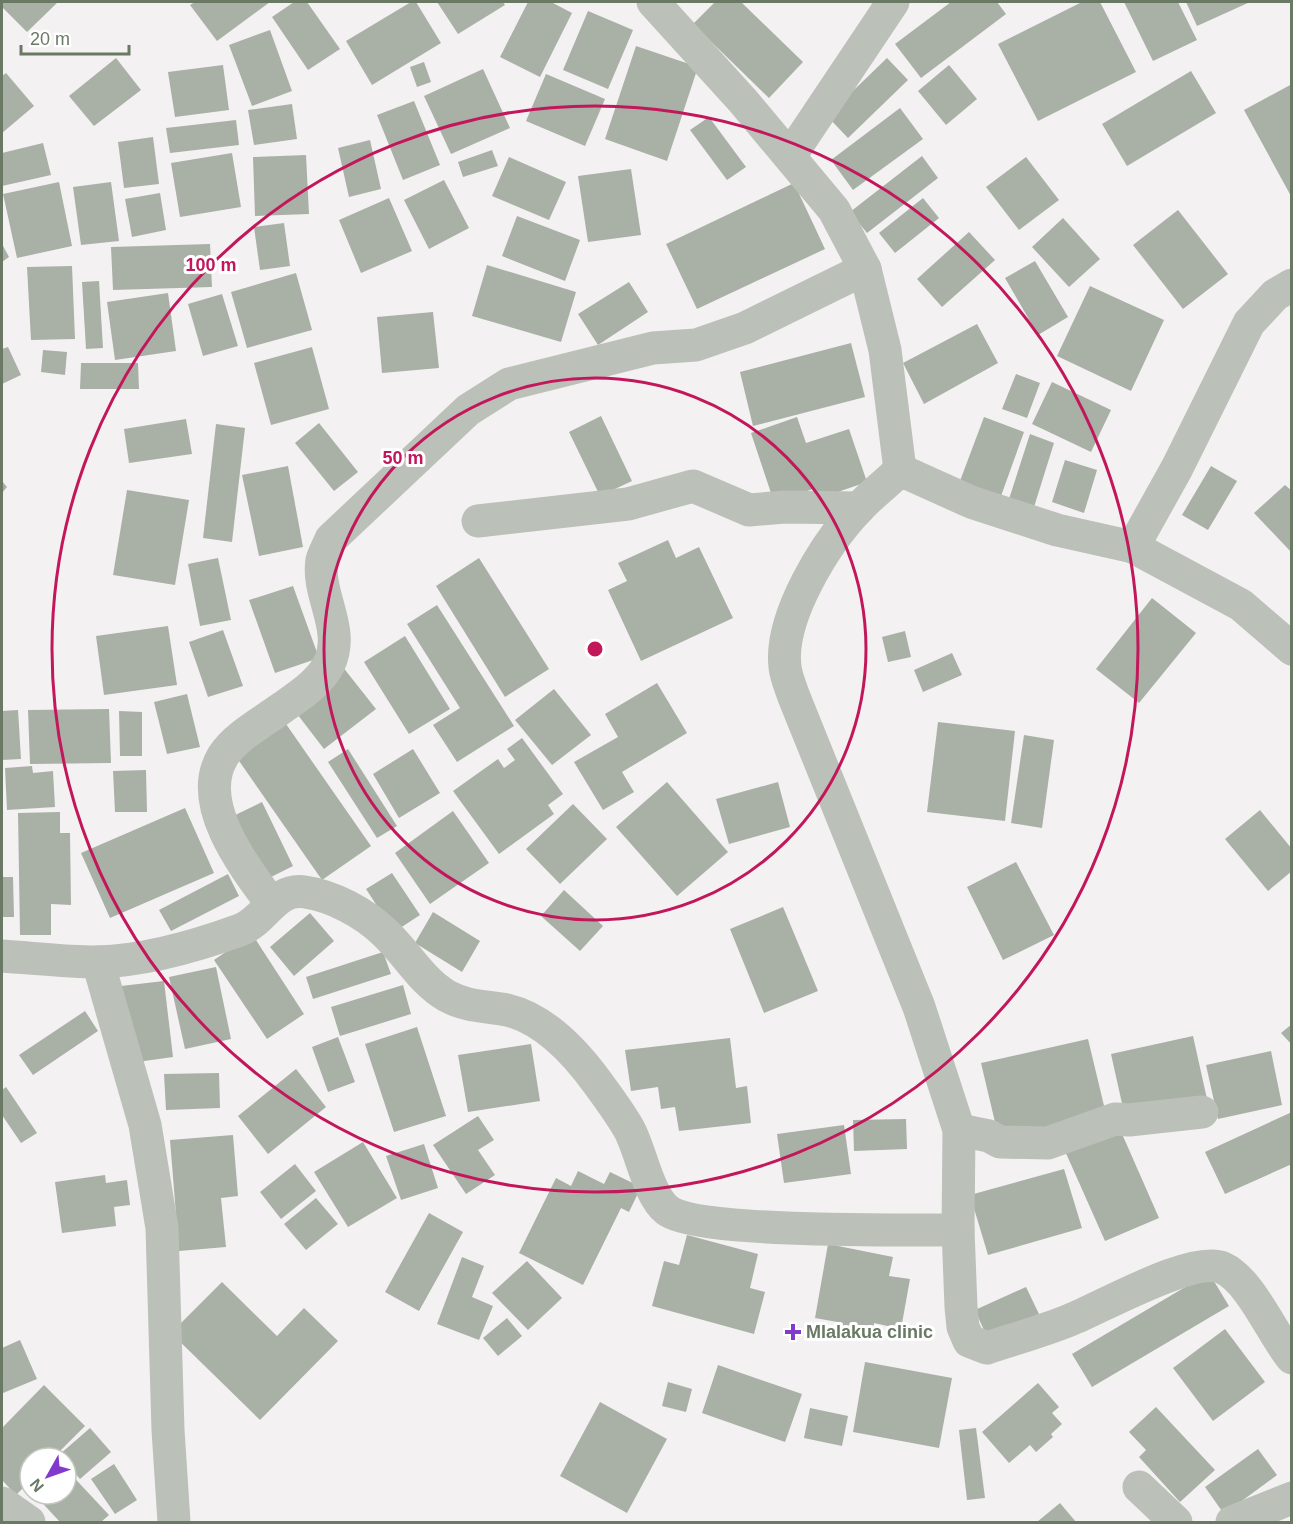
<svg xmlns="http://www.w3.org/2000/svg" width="1293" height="1524" font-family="Helvetica,sans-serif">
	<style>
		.building { fill: #a9b0a6 }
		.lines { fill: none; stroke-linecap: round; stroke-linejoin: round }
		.street { stroke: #bbc0b9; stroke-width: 33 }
		.ring { fill: none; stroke: #c2185b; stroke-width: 3 }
		.poi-dot { fill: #813acb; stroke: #fff; stroke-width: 2 }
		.labels { text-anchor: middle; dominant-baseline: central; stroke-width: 6; stroke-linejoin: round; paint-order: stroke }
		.poi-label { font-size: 18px; font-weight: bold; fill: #697963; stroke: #fff; text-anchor: start }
		.centre { fill: #c2185b; stroke: #fff; stroke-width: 3 }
		.ring-label { font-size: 18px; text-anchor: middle; font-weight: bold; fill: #c2185b; stroke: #fff; stroke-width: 6; stroke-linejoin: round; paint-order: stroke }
	</style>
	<rect width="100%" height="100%" fill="#f4f1f3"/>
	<g class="building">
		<polygon points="2,2 58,2 27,32 2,7"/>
		<polygon points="195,2 270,2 217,41 190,5"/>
		<polygon points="294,2 307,2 340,49 308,70 272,17"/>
		<polygon points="411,2 416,2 441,43 372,85 346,41"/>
		<polygon points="437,2 503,2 505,5 458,34"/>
		<polygon points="528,2 551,2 572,13 540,77 500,57"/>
		<polygon points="715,2 741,2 803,62 769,98 693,24"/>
		<polygon points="951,2 997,2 1006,14 921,78 895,44"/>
		<polygon points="1082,2 1100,2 1136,72 1038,121 998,44"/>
		<polygon points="1124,2 1178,2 1197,40 1153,61"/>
		<polygon points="1186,2 1250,2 1197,26"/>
		<polygon points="588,11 633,30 608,89 563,70"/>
		<polygon points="270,30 292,91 252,106 229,45"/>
		<polygon points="636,46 698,67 667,161 605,139"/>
		<polygon points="116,58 141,90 94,126 69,96"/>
		<polygon points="887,58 908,80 848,138 827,116"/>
		<polygon points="424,62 431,82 417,87 410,67"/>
		<polygon points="223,65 229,110 175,117 168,72"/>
		<polygon points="949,65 977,99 946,125 918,91"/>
		<polygon points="483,69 510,128 451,154 424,96"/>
		<polygon points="1191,71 1216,113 1127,166 1102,124"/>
		<polygon points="6,73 34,106 2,133 2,76"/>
		<polygon points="546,74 605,99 585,146 526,121"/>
		<polygon points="1292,84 1292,198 1244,110"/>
		<polygon points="414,101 440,165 403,180 377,115"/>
		<polygon points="292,104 297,139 254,145 248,110"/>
		<polygon points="900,108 923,139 853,190 831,160"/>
		<polygon points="709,117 746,167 727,180 690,130"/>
		<polygon points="236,120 239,145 170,153 166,128"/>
		<polygon points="153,137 159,184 124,188 118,142"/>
		<polygon points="370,140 381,189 349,197 338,148"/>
		<polygon points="43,143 51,175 2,186 2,153"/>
		<polygon points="492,150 498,166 463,177 458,162"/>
		<polygon points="232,153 241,207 180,217 171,163"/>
		<polygon points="306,155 309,214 255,216 253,157"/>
		<polygon points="922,156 938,178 867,233 850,212"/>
		<polygon points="509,157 566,182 549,220 492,196"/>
		<polygon points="1026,157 1059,200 1019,230 986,187"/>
		<polygon points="631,169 641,235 588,242 578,176"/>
		<polygon points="444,180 469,228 429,249 404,200"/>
		<polygon points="59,182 72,246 17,258 3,194"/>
		<polygon points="111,182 119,241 81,245 73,187"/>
		<polygon points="794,183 825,249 697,309 666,244"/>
		<polygon points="160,193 166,230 132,237 125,199"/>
		<polygon points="389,198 412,251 361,273 339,220"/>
		<polygon points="923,198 939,218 895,253 879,233"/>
		<polygon points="1178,210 1228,274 1183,309 1133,245"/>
		<polygon points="517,216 580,240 565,281 502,256"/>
		<polygon points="1063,218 1100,259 1069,287 1032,247"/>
		<polygon points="284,223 290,266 260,270 254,227"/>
		<polygon points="969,232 995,260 942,307 917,279"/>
		<polygon points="2,244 9,257 2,262"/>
		<polygon points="210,244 212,287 113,290 111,247"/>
		<polygon points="1035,261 1068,317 1038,335 1005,278"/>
		<polygon points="487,265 576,292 561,342 472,316"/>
		<polygon points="72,266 75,339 31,340 27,267"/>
		<polygon points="296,273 312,330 247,348 231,292"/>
		<polygon points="99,281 103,348 86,349 82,282"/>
		<polygon points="629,282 648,312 598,345 578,314"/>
		<polygon points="1090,286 1164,320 1131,391 1057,356"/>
		<polygon points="168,293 176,351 115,360 107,302"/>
		<polygon points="222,294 238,346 203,356 188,304"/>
		<polygon points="433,312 439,368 382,373 377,317"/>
		<polygon points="977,324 998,363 924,404 903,363"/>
		<polygon points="851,343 865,397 753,426 740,372"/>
		<polygon points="8,347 21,375 2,384 2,349"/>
		<polygon points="312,347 329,409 271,425 254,363"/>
		<polygon points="43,350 67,352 65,375 41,372"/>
		<polygon points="81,363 138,363 139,389 80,389"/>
		<polygon points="1016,374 1040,383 1027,418 1002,409"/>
		<polygon points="1052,382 1111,410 1091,452 1032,424"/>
		<polygon points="601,416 632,481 600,496 569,432"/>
		<polygon points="797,417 806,443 849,429 867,482 817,499 813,489 774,502 751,433"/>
		<polygon points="984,417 1024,432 1001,496 960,481"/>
		<polygon points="186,419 192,454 129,463 124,429"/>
		<polygon points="319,423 358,472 334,491 295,443"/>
		<polygon points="216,424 245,428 232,542 203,538"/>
		<polygon points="1030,434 1054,443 1034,507 1009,499"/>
		<polygon points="1065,460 1097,470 1084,513 1052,502"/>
		<polygon points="288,466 303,547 259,556 242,475"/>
		<polygon points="1211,466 1237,481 1208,530 1182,515"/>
		<polygon points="2,481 7,487 2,493"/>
		<polygon points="1285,485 1292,491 1292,553 1254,513"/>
		<polygon points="127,490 189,500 175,585 113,575"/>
		<polygon points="668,540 676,558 699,547 733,618 641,661 608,590 627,581 618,563"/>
		<polygon points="218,558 231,620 200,626 188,564"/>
		<polygon points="479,558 549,669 505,697 436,586"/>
		<polygon points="293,586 319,658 275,673 249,600"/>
		<polygon points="1152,598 1196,633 1139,703 1096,669"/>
		<polygon points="437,605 514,726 457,762 433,725 460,708 407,624"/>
		<polygon points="168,626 177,685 104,695 96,636"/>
		<polygon points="223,630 243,686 208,697 189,642"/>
		<polygon points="905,631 911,657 888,662 882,637"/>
		<polygon points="405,636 450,709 409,734 364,662"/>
		<polygon points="952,653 962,675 923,692 914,670"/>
		<polygon points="342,666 376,709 324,749 291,706"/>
		<polygon points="657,683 687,733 622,772 634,792 603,810 574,762 618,737 605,714"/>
		<polygon points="554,689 591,735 552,765 515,720"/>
		<polygon points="187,694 200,747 167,754 154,702"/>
		<polygon points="109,709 111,763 30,764 28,710"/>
		<polygon points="18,710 21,759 2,760 2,711"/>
		<polygon points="119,711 142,712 142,756 120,756"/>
		<polygon points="938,722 1015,731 1005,821 927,812"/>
		<polygon points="286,724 371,846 322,880 237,758"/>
		<polygon points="1024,735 1054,740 1042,828 1011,823"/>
		<polygon points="522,738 563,794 548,805 554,814 499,854 453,791 498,759 504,768 515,760 507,749"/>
		<polygon points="348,749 397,826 377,838 328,762"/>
		<polygon points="413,749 440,793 399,818 373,774"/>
		<polygon points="32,766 33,773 53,771 55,807 7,810 5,768"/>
		<polygon points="146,770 147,812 115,812 113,771"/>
		<polygon points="667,782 728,852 677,896 616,827"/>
		<polygon points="778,782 790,827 729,844 716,799"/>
		<polygon points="262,802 293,866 261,882 229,818"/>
		<polygon points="573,804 607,839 560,884 526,849"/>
		<polygon points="185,808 214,873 110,918 81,853"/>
		<polygon points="1260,810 1292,849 1292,871 1268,891 1225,839"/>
		<polygon points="453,811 489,863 430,904 395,853"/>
		<polygon points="60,812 60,833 70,833 71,905 51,904 51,935 20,935 18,813"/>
		<polygon points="1016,862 1054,935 1003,960 967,887"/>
		<polygon points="392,873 420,915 394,932 366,889"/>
		<polygon points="228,874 239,896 171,931 159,910"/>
		<polygon points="2,877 13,877 14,917 2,917"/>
		<polygon points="564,890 603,926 580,951 541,916"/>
		<polygon points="783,907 818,991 764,1013 730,929"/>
		<polygon points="433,912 480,941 462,972 415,943"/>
		<polygon points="310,913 334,941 294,976 270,947"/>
		<polygon points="252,934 304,1014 267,1039 214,960"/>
		<polygon points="383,952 391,974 313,999 306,977"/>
		<polygon points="216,967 231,1039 185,1049 169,977"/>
		<polygon points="164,981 173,1057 130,1063 121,986"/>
		<polygon points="403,985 411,1014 340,1036 331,1007"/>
		<polygon points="85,1011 98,1031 33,1075 19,1055"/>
		<polygon points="1292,1024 1292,1045 1281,1033"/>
		<polygon points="417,1027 446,1116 394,1132 365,1044"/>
		<polygon points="1193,1036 1207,1099 1125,1117 1111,1054"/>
		<polygon points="338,1037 355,1082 328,1092 312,1047"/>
		<polygon points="730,1038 736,1088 747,1086 751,1123 679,1131 675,1107 661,1109 658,1087 631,1091 625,1050"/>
		<polygon points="1088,1039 1106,1114 999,1139 981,1063"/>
		<polygon points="531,1044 540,1101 468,1112 458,1055"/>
		<polygon points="1271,1051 1282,1105 1218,1119 1206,1065"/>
		<polygon points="296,1069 326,1107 268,1154 238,1116"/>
		<polygon points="219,1073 220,1108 166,1110 164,1074"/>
		<polygon points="6,1087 37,1133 21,1143 2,1115 2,1090"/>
		<polygon points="1292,1112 1292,1164 1225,1194 1205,1152"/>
		<polygon points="478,1116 494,1140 478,1150 495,1175 466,1194 433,1145"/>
		<polygon points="906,1119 907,1149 854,1151 853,1120"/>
		<polygon points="844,1125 851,1174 784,1183 777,1134"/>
		<polygon points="1119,1127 1159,1218 1105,1241 1065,1151"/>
		<polygon points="233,1135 238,1196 221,1198 226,1247 179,1251 170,1140"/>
		<polygon points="363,1142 397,1198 348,1227 314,1172"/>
		<polygon points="424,1144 438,1188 401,1200 386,1156"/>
		<polygon points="295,1164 316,1191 281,1219 260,1192"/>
		<polygon points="1064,1169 1082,1228 988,1255 970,1195"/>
		<polygon points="578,1171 604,1184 610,1172 641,1187 629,1212 621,1208 583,1285 519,1253 556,1178 571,1186"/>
		<polygon points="105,1175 106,1183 127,1180 130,1205 114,1207 116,1226 62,1233 55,1182"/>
		<polygon points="316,1198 338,1224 306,1250 284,1224"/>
		<polygon points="429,1213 463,1232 419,1311 385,1292"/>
		<polygon points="687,1235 758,1254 750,1288 765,1292 754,1334 652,1306 664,1261 679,1265"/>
		<polygon points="828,1244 893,1257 889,1276 910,1279 901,1329 874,1323 872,1336 842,1331 843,1323 815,1318"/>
		<polygon points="462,1257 484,1266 472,1297 493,1306 479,1340 437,1324"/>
		<polygon points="527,1261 562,1298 528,1330 492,1293"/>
		<polygon points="1209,1273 1229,1306 1092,1387 1072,1354"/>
		<polygon points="222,1282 277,1336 304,1308 338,1341 260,1420 171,1333"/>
		<polygon points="1026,1287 1039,1314 987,1337 975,1310"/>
		<polygon points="507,1318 522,1336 498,1356 483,1338"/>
		<polygon points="1225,1329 1265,1382 1213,1421 1173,1368"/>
		<polygon points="20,1340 37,1379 3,1393 2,1348"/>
		<polygon points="865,1362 952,1378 939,1448 853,1432"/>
		<polygon points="718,1365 802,1394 785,1442 702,1413"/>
		<polygon points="668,1382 692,1389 686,1412 662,1406"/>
		<polygon points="1038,1383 1059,1407 1052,1413 1062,1424 1051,1434 1053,1437 1036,1452 1030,1445 1009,1463 982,1432"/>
		<polygon points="44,1385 85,1426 53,1458 30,1458 30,1481 16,1495 2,1480 2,1428"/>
		<polygon points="600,1402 667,1439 627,1513 560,1476"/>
		<polygon points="1156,1407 1215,1470 1180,1502 1139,1457 1146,1450 1129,1432"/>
		<polygon points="810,1408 848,1416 842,1446 804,1438"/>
		<polygon points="90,1428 111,1452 80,1479 66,1463 66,1458 59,1455"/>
		<polygon points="976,1428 985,1498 967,1500 959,1430"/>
		<polygon points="1258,1449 1277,1475 1224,1514 1205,1487"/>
		<polygon points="114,1464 137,1500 115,1514 91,1479"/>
		<polygon points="66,1469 109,1515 101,1522 60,1522 34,1494 66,1494"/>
		<polygon points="1060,1503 1076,1522 1037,1522"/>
	</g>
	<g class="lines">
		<g class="street">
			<polyline points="653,2 743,101 834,210 865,269 885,350 900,470"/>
			<polyline points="790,156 893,2"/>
			<polyline points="478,521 628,504 693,486 749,510 785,507 859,508"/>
			<polyline points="1133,547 1177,468 1249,323 1275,295 1292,285"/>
			<path d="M1292,649L1241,605L1133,547L1057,530L971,502L900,470C887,483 872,494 859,508C826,542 779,617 785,667C786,677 791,688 794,697L919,1007L959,1130L958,1230L961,1307L963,1327L969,1341L987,1348C1014,1339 1043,1331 1070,1320C1101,1308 1194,1254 1223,1268C1251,1281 1272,1334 1292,1358"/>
			<path d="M272,904C245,868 194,803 223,756C235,737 261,723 279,710C297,697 319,684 329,664C346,629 316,595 322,560C324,553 328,546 331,539L468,410L509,384L653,348L696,345L745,328L865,269"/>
			<path d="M2,956C33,958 66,962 97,962C144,961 196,946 240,930C265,921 275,887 305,892C333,896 364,913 384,932C407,953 420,980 447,996C467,1007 486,1006 507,1010C545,1019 575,1052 597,1082C608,1097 620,1113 629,1129C641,1151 648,1195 667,1210C696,1233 910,1230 958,1230"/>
			<polyline points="98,962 145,1125 162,1228 168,1430 174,1522"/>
			<polyline points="959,1130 989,1136 1000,1142 1048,1143 1115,1119 1129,1120 1202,1112"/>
			<polyline points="1139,1487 1176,1522"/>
			<polyline points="2,1503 29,1522"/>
			<polyline points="1232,1522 1292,1498"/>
		</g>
	</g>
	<g class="ring">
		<circle cx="595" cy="649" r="271"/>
		<circle cx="595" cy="649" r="543"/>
	</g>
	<path class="poi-dot" d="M790 1323h6v6h6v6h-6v6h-6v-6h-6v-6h6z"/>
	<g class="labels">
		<g class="poi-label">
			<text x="806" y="1332">Mlalakua clinic</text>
		</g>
	</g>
	<circle cx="595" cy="649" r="9" class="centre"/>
	<g class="ring-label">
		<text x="211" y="271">100 m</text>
		<text x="403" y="464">50 m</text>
	</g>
	<rect width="1293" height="1524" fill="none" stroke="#697963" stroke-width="6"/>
	<g transform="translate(48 1476) rotate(230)"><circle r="28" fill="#ffffff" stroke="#c3c9c1" stroke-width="1.5"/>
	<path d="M0-4.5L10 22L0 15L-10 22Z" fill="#813acb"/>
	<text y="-9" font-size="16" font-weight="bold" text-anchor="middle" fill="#697963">N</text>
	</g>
	<path d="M21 45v9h108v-9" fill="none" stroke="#697963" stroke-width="3"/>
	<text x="30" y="45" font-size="18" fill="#697963" stroke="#ffffff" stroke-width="4.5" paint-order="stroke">20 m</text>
</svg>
